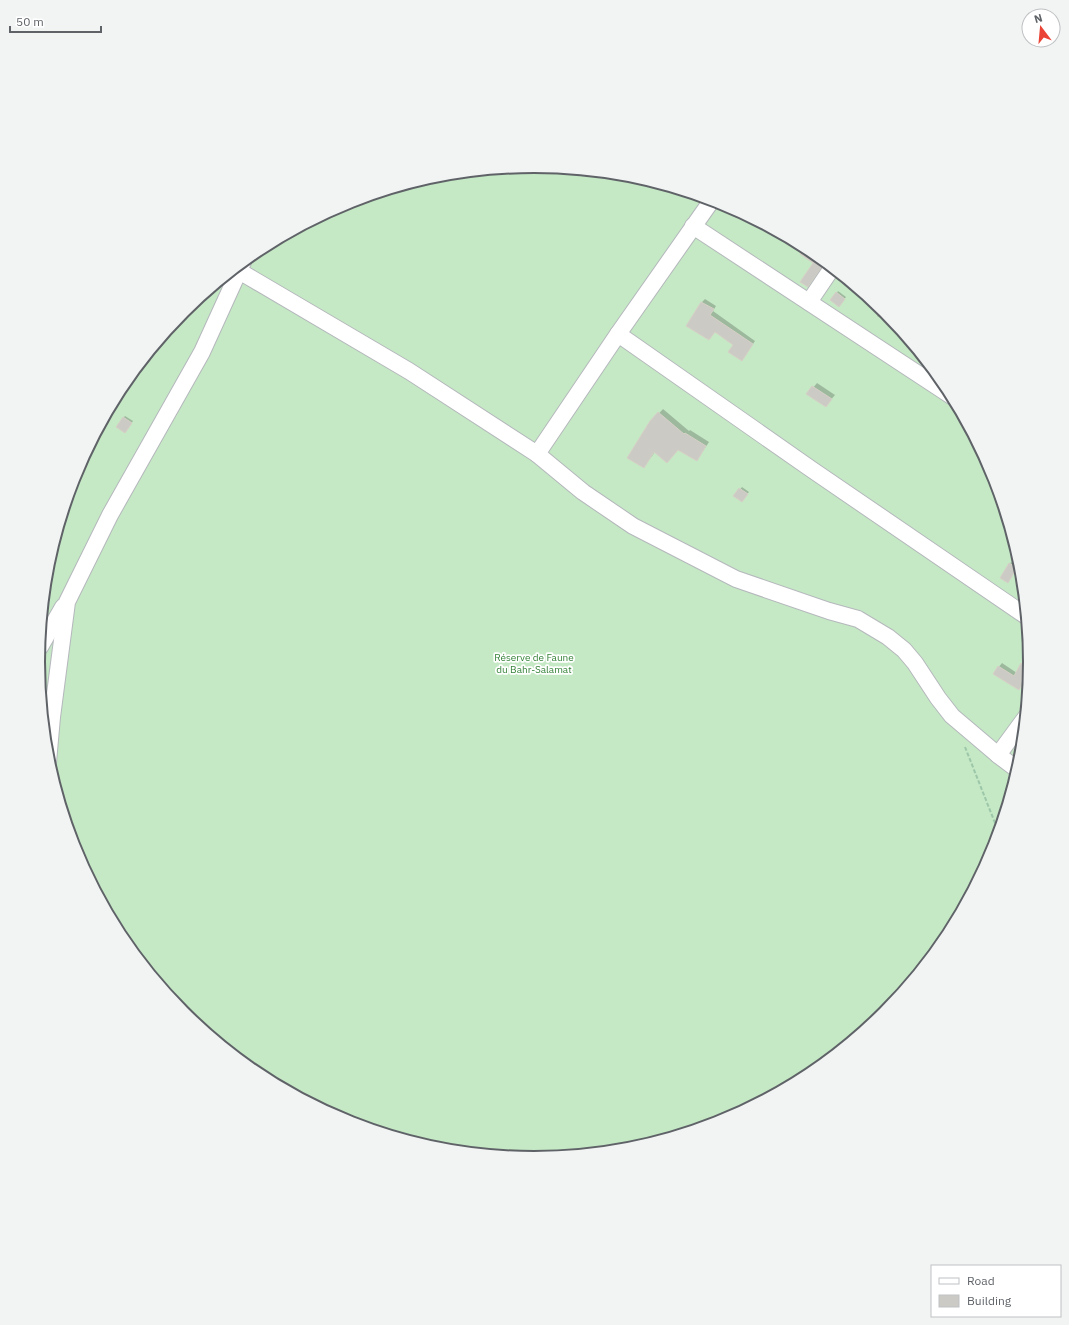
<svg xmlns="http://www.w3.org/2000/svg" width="1069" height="1325" font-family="'IBM Plex Sans',sans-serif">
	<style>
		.green { fill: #c5e8c5 }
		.shadow { fill: #0003 }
		.building { fill: #cccac5; stroke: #d6d1c6 }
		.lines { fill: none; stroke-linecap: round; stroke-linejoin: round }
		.minor-casing { stroke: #b5b8bc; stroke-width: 18 }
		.path { stroke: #9cc7a9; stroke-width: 2; stroke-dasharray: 4 2; stroke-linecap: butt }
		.minor { stroke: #fff; stroke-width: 16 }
		.labels { text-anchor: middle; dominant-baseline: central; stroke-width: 3.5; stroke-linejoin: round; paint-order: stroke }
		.park-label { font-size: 10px; fill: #348238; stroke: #fff }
		.rim { fill: none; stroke: #5f6368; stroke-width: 2 }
	</style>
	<rect width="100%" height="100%" fill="#f1efe8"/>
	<circle class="green" cx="534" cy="662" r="495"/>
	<g class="shadow">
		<polygon points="805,247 825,262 811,282 814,263 801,254"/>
		<polygon points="838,291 846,297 841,304 837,293"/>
		<polygon points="705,299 716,306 713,311 755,341 745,356 734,345 715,331 702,302"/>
		<polygon points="881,308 888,315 884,320 877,316 882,309"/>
		<polygon points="817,383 835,395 829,402 808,394"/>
		<polygon points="663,409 689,431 690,430 709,442 697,460 678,449 655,452 644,467 651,422"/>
		<polygon points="125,416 133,421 127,430 123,418"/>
		<polygon points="742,487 749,492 743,499 735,496"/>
		<polygon points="68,499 70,501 65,508"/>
		<polygon points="1011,562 1018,566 1009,580 1010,564"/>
		<polygon points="1025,660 1031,664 1030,672 1018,689 994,673 1002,663 1017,673"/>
	</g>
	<g class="building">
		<polygon points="804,247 825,262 808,287 800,282 813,263 800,254"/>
		<polygon points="836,292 845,299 839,307 830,300"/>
		<polygon points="701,302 714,309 710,315 753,344 742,361 728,352 733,345 715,332 709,340 686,326"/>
		<polygon points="812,386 832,399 826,407 806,394"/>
		<polygon points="658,412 684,434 685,433 706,446 697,461 678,450 667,463 654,452 644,468 627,458 650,421"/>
		<polygon points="123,417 132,423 125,433 116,427"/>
		<polygon points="739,488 748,494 742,502 733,496"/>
		<polygon points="1009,563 1017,568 1008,583 1000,578"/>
		<polygon points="1021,663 1030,668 1030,672 1019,690 993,674 998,666 1014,676"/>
	</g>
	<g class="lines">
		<g class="minor-casing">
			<g id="minor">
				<polyline points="693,226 953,397"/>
				<polyline points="239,271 409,371 537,454 583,492 633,526 736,579 829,611 858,619 888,637 904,650 915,663 938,698 952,716 998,755"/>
				<polyline points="809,302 832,268"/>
				<polyline points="618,334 811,469 1026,616"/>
				<polyline points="537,454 618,334 712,200"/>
				<polyline points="40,647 63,607"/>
				<polyline points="48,762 52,717 67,602 110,515 202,352 243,262"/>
				<polyline points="1018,770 998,755 1026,717"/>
			</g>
		</g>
		<polyline class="path" points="965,747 999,833"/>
		<use href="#minor" class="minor"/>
	</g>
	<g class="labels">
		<g class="park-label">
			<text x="534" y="657">Réserve de Faune<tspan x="534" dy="12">du Bahr-Salamat</tspan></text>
		</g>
	</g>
	<path d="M0 0H1069V1325H0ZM45 662a489 489 0 1 1 978 0a489 489 0 1 1-978 0Z" fill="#f2f3f3" fill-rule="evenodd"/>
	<path class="rim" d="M45 662a489 489 0 1 1 978 0a489 489 0 1 1-978 0Z"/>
	<rect x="931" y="1265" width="130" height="52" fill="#ffffff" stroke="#bfc1c3"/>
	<rect x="939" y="1278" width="20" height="6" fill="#ffffff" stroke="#bfc1c3"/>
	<text x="967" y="1285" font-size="12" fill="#5f6368">Road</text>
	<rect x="939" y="1295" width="20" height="12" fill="#cccac5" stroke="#bfc1c3"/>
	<text x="967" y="1305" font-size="12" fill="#5f6368">Building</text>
	<g transform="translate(1041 28) rotate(344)"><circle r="19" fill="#ffffff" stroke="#bfc1c3"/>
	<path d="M0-3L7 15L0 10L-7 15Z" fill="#ea4335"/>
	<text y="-6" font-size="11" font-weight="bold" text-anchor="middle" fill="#5f6368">N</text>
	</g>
	<path d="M10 26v6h91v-6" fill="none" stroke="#5f6368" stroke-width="2"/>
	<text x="16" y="26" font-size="12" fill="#5f6368" stroke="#ffffff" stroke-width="3" paint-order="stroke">50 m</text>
</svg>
